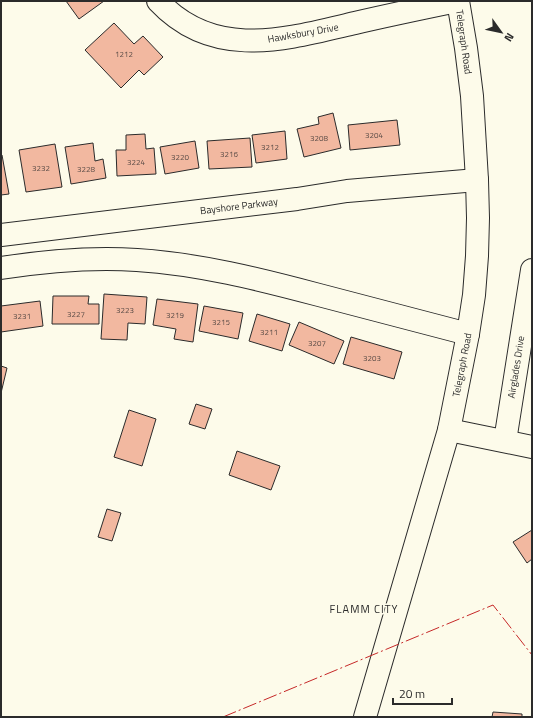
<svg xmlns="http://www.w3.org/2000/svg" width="533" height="718" font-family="'Titillium Web',sans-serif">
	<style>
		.building { fill: #f2b8a0; stroke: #2b2b2b }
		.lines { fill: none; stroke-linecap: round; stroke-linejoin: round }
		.minor-casing { stroke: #2b2b2b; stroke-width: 24 }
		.major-casing { stroke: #2b2b2b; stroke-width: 24 }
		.minor { stroke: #fdfbea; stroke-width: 22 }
		.major { stroke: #fdfbea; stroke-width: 22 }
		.power { stroke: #c62828; stroke-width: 1; stroke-dasharray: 14 3 2 3; stroke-linecap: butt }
		.labels { text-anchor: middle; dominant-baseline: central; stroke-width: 3; stroke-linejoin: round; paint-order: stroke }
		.number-label { font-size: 8px; fill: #5d4e48 }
		.street-label { font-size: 10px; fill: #2b2b2b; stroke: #fdfbea }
		.neighbourhood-label { font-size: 11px; letter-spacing: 1px; fill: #2b2b2b; stroke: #fdfbea }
	</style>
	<rect width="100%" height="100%" fill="#fdfbea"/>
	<g class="building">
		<polygon points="66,1 104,1 79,19"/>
		<polygon points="114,23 134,44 143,36 163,57 144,75 139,70 121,88 85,50"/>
		<polygon points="333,113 341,148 304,157 297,129 319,124 318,117"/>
		<polygon points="397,120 400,145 350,150 348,125"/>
		<polygon points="285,131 287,159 256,163 252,135"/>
		<polygon points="145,134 146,149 154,148 156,174 117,176 116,150 126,150 126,135"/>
		<polygon points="250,138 252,167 209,169 207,141"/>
		<polygon points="195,141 199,168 165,174 160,147"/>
		<polygon points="93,143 95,161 103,159 106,178 71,184 65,147"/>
		<polygon points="55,144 62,187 26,192 19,150"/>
		<polygon points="1,155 2,155 9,194 1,195"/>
		<polygon points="104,294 147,297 145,324 128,323 127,340 101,339"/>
		<polygon points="53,296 89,296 88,304 99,304 99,324 52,324"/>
		<polygon points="157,299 198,304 193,342 174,339 176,329 153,325"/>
		<polygon points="40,301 43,326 1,332 1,306"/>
		<polygon points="204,306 243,313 238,339 199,331"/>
		<polygon points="257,314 290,324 282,351 249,341"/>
		<polygon points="299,322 344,341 334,364 289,345"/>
		<polygon points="351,337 402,352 394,379 343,364"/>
		<polygon points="1,366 7,368 1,393"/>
		<polygon points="196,404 212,409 205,429 189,424"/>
		<polygon points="129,410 156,419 142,466 114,457"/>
		<polygon points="237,451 280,466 271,490 229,475"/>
		<polygon points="107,509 121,513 112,541 98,537"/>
		<polygon points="532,530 532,559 527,563 513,542"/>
		<polygon points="493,712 522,714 522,717 492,717"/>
	</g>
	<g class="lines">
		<g class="minor-casing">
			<g id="minor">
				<path d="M158,1C214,61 286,39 355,23C389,15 423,8 457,1"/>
				<polyline points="1,235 297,199 347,191 477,180"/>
				<path d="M1,268C46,261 92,257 137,260C199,264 259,279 319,295C368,308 418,321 468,334"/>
				<polyline points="449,430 532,447"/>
				<polyline points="505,441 532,270"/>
			</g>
		</g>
		<g class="major-casing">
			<polyline id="major" points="365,717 449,430 468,334 474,295 477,256 478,218 477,180 472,96 466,48 458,1"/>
		</g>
		<use href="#minor" class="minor"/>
		<use href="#major" class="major"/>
		<polyline class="power" points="223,717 493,605 532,655"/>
	</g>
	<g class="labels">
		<g class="number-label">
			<text x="124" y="54">1212</text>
			<text x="374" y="135">3204</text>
			<text x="319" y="138">3208</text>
			<text x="270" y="147">3212</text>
			<text x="229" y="154">3216</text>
			<text x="180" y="157">3220</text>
			<text x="136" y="162">3224</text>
			<text x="41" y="168">3232</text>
			<text x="86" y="169">3228</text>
			<text x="125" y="310">3223</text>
			<text x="76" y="314">3227</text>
			<text x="175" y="315">3219</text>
			<text x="22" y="316">3231</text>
			<text x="221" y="322">3215</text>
			<text x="269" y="332">3211</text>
			<text x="317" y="343">3207</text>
			<text x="372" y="358">3203</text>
		</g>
		<g class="street-label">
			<text transform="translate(303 33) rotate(-10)">Hawksbury Drive</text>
			<text transform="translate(464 42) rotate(82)">Telegraph Road</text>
			<text transform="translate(239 206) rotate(-7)">Bayshore Parkway</text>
			<text transform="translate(462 365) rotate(-79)">Telegraph Road</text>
			<text transform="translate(516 367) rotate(-81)">Airglades Drive</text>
		</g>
		<g class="neighbourhood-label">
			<text x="364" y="609">FLAMM CITY</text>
		</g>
	</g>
	<rect width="533" height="718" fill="none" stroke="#2b2b2b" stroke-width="4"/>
	<g transform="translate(501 32) rotate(123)" stroke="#fdfbea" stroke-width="3" paint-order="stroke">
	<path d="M0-3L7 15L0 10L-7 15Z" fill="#2b2b2b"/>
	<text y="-6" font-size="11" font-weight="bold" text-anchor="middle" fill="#2b2b2b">N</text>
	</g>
	<path d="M393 698v6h59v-6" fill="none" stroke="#2b2b2b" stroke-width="2"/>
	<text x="399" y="698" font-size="12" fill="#2b2b2b" stroke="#fdfbea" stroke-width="3" paint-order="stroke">20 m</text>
</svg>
